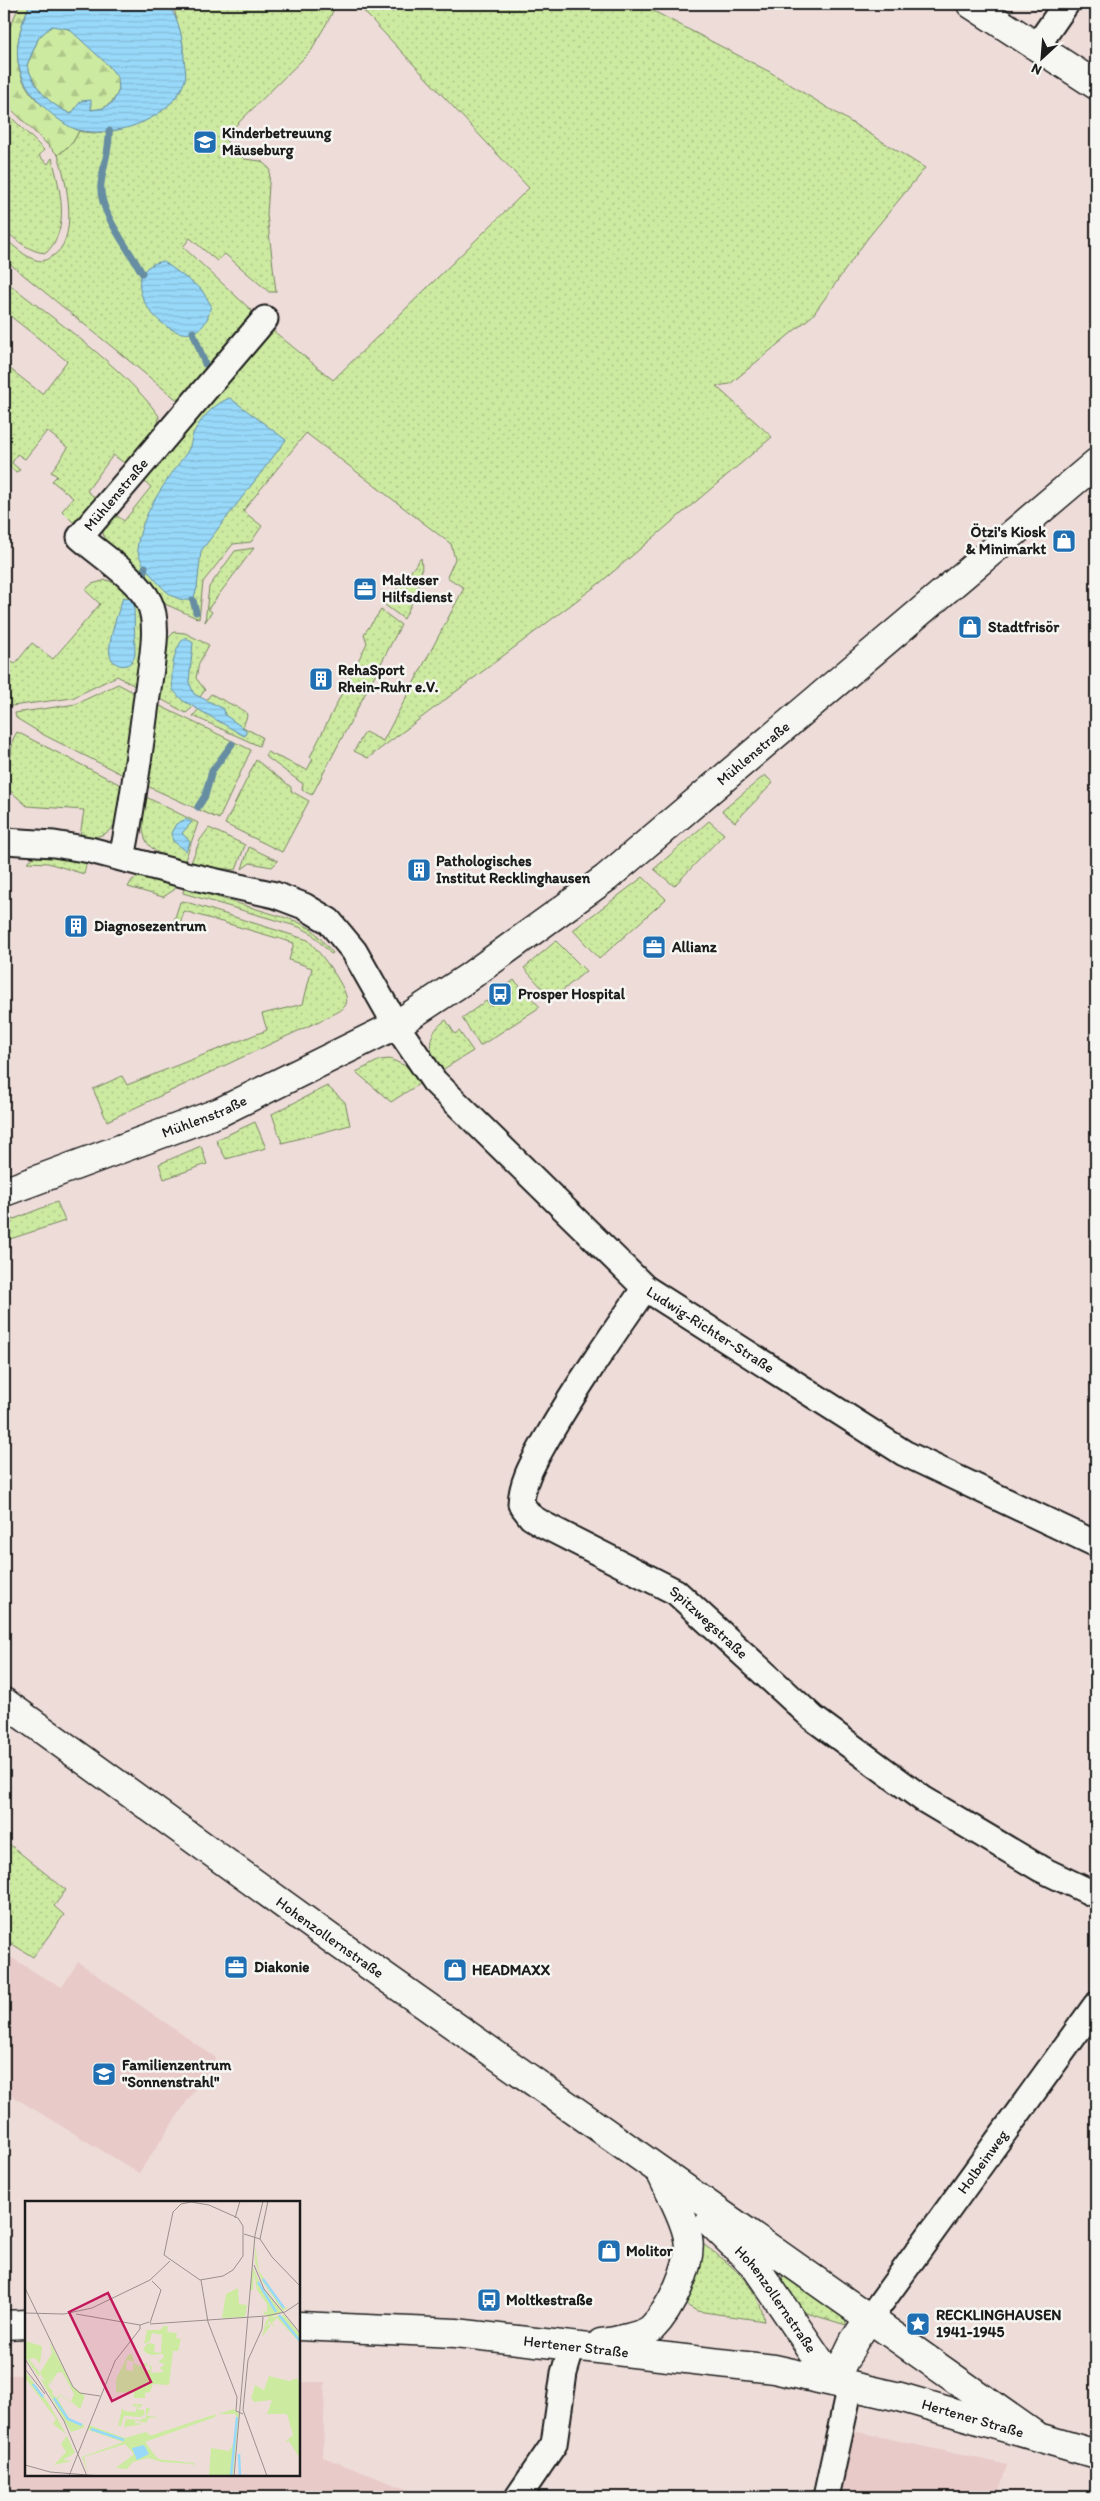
<svg xmlns="http://www.w3.org/2000/svg" width="1100" height="2501" font-family="Itim,sans-serif">
	<style>
		.built { fill: #e8cac8 }
		.grass { fill: url(#grass-dots); stroke: #74835e }
		.forest { fill: url(#forest-firs); stroke: #74835e }
		.water { fill: url(#water-rules); stroke: #668da1; fill-rule: evenodd }
		.lines { fill: none; stroke-linecap: round; stroke-linejoin: round }
		.stream { stroke: #668da1; stroke-width: 7 }
		.street-casing { stroke: #1c1c1c; stroke-width: 29 }
		.secondary-casing { stroke: #1c1c1c; stroke-width: 31 }
		.street { stroke: #f6f6f2; stroke-width: 25 }
		.secondary { stroke: #f6f6f2; stroke-width: 28 }
		.labels { text-anchor: middle; dominant-baseline: central; stroke-width: 5; stroke-linejoin: round; paint-order: stroke }
		.poi-label { font-size: 15px; font-weight: bold; fill: #1c1c1c; stroke: #f6f6f2; text-anchor: start }
		.street-label { font-size: 15px; fill: #1c1c1c; stroke: #f6f6f2 }
		.inset-river { fill: none; stroke: #98d9fa; stroke-width: 2.5 }
		.inset-road { fill: none; stroke: #9a8f8d; stroke-width: 1 }
		.view { fill: #c2185b; fill-opacity: 0.15; stroke: #c2185b; stroke-width: 2.5 }
		.inset-edge { fill: none; stroke: #1c1c1c; stroke-width: 2.5 }
	</style>
	<defs>
		<pattern id="grass-dots" width="8" height="8" patternUnits="userSpaceOnUse" patternTransform="scale(1.25)"><rect width="8" height="8" fill="#cdeaa1"/><path d="M2 2h.1M6 6h.1" fill="none" stroke="#afc88a" stroke-width="1.8" stroke-linecap="round"/></pattern>
		<pattern id="forest-firs" width="22" height="20" patternUnits="userSpaceOnUse" patternTransform="scale(1.25)"><rect width="22" height="20" fill="#cdeaa1"/><path d="M5 1l3.5 6h-7zM16 11l3.5 6h-7z" fill="#afc88a"/></pattern>
		<pattern id="water-rules" width="6" height="5" patternUnits="userSpaceOnUse" patternTransform="scale(1.25)"><rect width="6" height="5" fill="#98d9fa"/><path d="M0 2.5h6" fill="none" stroke="#82bad6"/></pattern>
	</defs>
	<rect width="100%" height="100%" fill="#eedcd9"/>
	<filter id="ink" filterUnits="userSpaceOnUse"><feTurbulence type="fractalNoise" baseFrequency=".02" numOctaves="2"/><feDisplacementMap in="SourceGraphic" scale="10" xChannelSelector="R" yChannelSelector="G"/><feConvolveMatrix kernelMatrix="1 2 1 2 8 2 1 2 1" color-interpolation-filters="sRGB"/></filter>
	<g filter="url(#ink)">
		<g class="built">
			<polygon points="4,1953 46,1979 40,1989 47,1979 62,1987 78,1962 216,2058 139,2173 4,2091"/>
			<polygon points="4,2375 26,2375 26,2475 299,2475 299,2382 325,2382 323,2457 426,2497 4,2497"/>
			<polygon points="849,2430 1007,2465 997,2497 837,2497"/>
		</g>
		<g class="grass">
			<path d="M173,4L335,5C330,22 319,33 312,50L223,138L244,159L261,161L270,169L267,215L276,292H269L225,254L217,261L190,238L183,247L251,310L252,313L181,403L4,259V238C13,245 25,257 36,260C42,262 46,260 51,257C80,242 67,181 58,155L73,142L79,131C107,138 138,124 162,111L183,46Z"/>
			<polygon points="357,4 640,4 770,72 925,168 867,239 813,315 730,384 716,386 772,437 601,582 368,758 354,751 365,732 383,741 464,588 447,577 455,559 451,544 306,433 243,511 262,526 251,542 233,544 203,582 199,619 165,604 149,585 108,549 102,530 112,512 124,521 151,487 140,478 271,329 333,380 529,188"/>
			<path d="M4,110L44,150L39,156L48,164L52,158C60,189 71,229 46,253C29,252 17,240 4,230Z"/>
			<path d="M4,280C53,319 123,366 159,416L157,431L130,467L113,455L87,491L98,500L81,522H73L62,511L73,498L52,481L57,476L51,472L68,448L47,431L25,459L17,454L12,463L20,470L16,472L4,462V364L42,394L67,361L4,311Z"/>
			<polygon points="254,548 208,609 212,612 205,622 209,587 235,551"/>
			<path d="M421,558C425,579 413,600 404,619L385,605Z"/>
			<path d="M106,580C126,585 140,607 143,627C145,640 137,671 135,686L117,676L72,698L4,707V657L15,664L32,643L53,659L100,604L85,590L92,584Z"/>
			<polygon points="381,610 401,625 312,795 302,790 303,784 265,756 267,752 307,770 313,759 310,757 367,643 364,634"/>
			<polygon points="174,632 185,633 209,645 199,663 196,678 205,690 192,708 186,713 159,698 165,642"/>
			<polygon points="118,684 135,693 125,776 44,735 16,718 15,713 76,704"/>
			<polygon points="211,694 246,712 247,716 243,727 262,737 259,746 193,716"/>
			<polygon points="158,705 251,750 219,819 147,786"/>
			<path d="M17,732L123,786C120,816 117,842 80,836L84,810L27,806L7,788V785L13,739Z"/>
			<polygon points="256,760 291,787 291,791 309,801 282,852 225,824"/>
			<polygon points="765,775 773,783 735,822 722,811"/>
			<path d="M146,797L198,823L184,863C141,850 139,839 146,797Z"/>
			<polygon points="709,821 724,834 674,886 654,869"/>
			<polygon points="209,828 245,845 236,870 190,865 200,840"/>
			<polygon points="249,847 278,861 272,867 250,863 242,869"/>
			<polygon points="37,855 87,861 84,874 48,863 27,862"/>
			<polygon points="144,875 177,885 174,890 163,897 128,887 132,880"/>
			<polygon points="643,877 666,899 599,959 573,930"/>
			<polygon points="184,887 296,921 312,929 333,953 331,954 311,933 299,927 183,893"/>
			<path d="M183,901L308,940C317,949 352,992 346,1004C344,1009 338,1012 334,1014L107,1121L93,1089L122,1076L127,1085L267,1030L262,1014L303,1004L312,968L289,960L294,943L184,911L179,928L172,927L180,902Z"/>
			<polygon points="556,941 586,971 552,999 524,968"/>
			<polygon points="514,980 540,1007 480,1046 462,1018 486,1001 491,1006 500,999 496,994"/>
			<path d="M446,1020L455,1034L459,1031L473,1051L442,1070C426,1053 426,1033 446,1020Z"/>
			<polygon points="390,1059 408,1067 422,1082 391,1102 356,1072 380,1060"/>
			<polygon points="327,1086 345,1102 350,1125 282,1143 272,1114"/>
			<polygon points="255,1122 266,1148 226,1159 216,1140"/>
			<polygon points="201,1146 207,1164 164,1179 159,1164"/>
			<polygon points="57,1202 65,1221 4,1241 4,1223"/>
			<polygon points="4,1840 66,1890 54,1906 64,1915 33,1957 4,1939"/>
			<path d="M700,2242C727,2261 760,2286 764,2321L697,2311L681,2302Z"/>
			<polygon points="784,2272 845,2315 846,2325 800,2311 782,2278"/>
		</g>
		<g class="forest">
			<path d="M20,4H30C2,67 22,99 79,131L73,142L58,155L8,106L4,88V40Z"/>
			<path d="M53,25C57,26 63,27 68,29C75,31 116,71 118,78C124,94 106,114 89,109C86,108 82,106 79,104L71,114C47,103 35,89 27,65L39,37Z"/>
		</g>
		<g class="water">
			<path d="M30,4H168C179,20 183,38 184,57C184,64 187,74 185,80C173,118 119,137 83,131C71,130 56,118 47,110C11,76 11,47 30,4ZM52,26L69,29L108,65L118,78L119,90L113,102L104,108L91,110V100L81,101L71,114C47,103 35,88 27,65L39,37Z"/>
			<path d="M432,4H460C450,10 442,11 432,4Z"/>
			<path d="M163,261L201,289L211,305C198,384 94,275 163,261Z"/>
			<path d="M230,398L286,440L201,551L197,588L193,600C179,602 169,595 160,585C151,575 134,557 138,542C145,507 167,481 187,452C191,447 191,440 193,434C200,419 215,403 230,398Z"/>
			<path d="M123,597L130,599L134,605L135,655C130,672 112,666 110,655C107,642 119,610 123,597Z"/>
			<path d="M185,637L193,643L189,682L194,694L224,709L225,715L246,730V735L244,736L182,700L173,690C170,674 173,649 185,637Z"/>
			<polygon points="186,819 192,822 182,833 190,842 186,851 173,841 171,833 176,824"/>
		</g>
		<g class="lines">
			<g class="stream">
				<path d="M109,131C110,150 103,165 101,184C98,212 129,248 142,273"/>
				<polyline points="193,332 205,364"/>
				<polyline points="143,575 145,567"/>
				<polyline points="193,600 196,612"/>
				<polyline points="198,807 205,796 212,771 232,744"/>
			</g>
			<g class="street-casing">
				<g id="street">
					<polyline points="1037,46 1066,4"/>
					<path id="s1" d="M4,841L54,844L90,850L190,876L275,895L304,906L329,921L354,951L396,1025L434,1081L645,1288L904,1453L1096,1544"/>
					<path id="s2" d="M122,858C133,804 140,750 147,696C150,670 161,625 149,602C137,578 100,555 80,537L265,319"/>
					<path id="s3" d="M645,1288C611,1337 577,1386 547,1438C535,1460 522,1479 521,1504L531,1517L544,1525L676,1592L813,1718L923,1799L1041,1869L1096,1895"/>
					<path id="s4" d="M869,2319L1096,2005"/>
					<polyline points="518,2497 554,2444 564,2373 572,2346"/>
					<polyline points="826,2497 850,2386"/>
				</g>
			</g>
			<g class="secondary-casing">
				<g id="secondary">
					<polyline points="971,4 1096,85"/>
					<path id="s5" d="M4,1192L220,1112L396,1025L466,979L606,878L1096,463"/>
					<path id="s6" d="M4,1702L333,1940L1036,2436"/>
					<path id="s7" d="M710,2222L755,2266L834,2382"/>
					<polyline points="4,2325 26,2324"/>
					<path id="s8" d="M299,2326L456,2333L774,2369L900,2397L1096,2454"/>
					<path d="M601,2343C612,2342 644,2336 652,2328C670,2310 693,2264 688,2238C684,2215 669,2192 660,2171"/>
					<polyline points="834,2382 854,2341 869,2319"/>
				</g>
			</g>
			<use href="#street" class="street"/>
			<use href="#secondary" class="secondary"/>
		</g>
	</g>
	<defs>
		<g id="school-square" transform="scale(1.25)"><rect x="-9" y="-9" width="18" height="18" rx="4" fill="#1f6fb2" stroke="#f6f6f2"/><path d="M0-5L7-2L0 1L-7-2ZM-4 1L0 2.5L4 1V4Q0 6-4 4Z" fill="#fff"/></g>
		<g id="shop-square" transform="scale(1.25)"><rect x="-9" y="-9" width="18" height="18" rx="4" fill="#1f6fb2" stroke="#f6f6f2"/><path d="M-5-2.5h2.3a2.7 3.5 0 0 1 5.4 0H5L5.5 6h-11ZM-1.5-2.5h3a1.5 2.3 0 0 0-3 0Z" fill="#fff"/></g>
		<g id="office-square" transform="scale(1.25)"><rect x="-9" y="-9" width="18" height="18" rx="4" fill="#1f6fb2" stroke="#f6f6f2"/><path d="M-6-3h4V-5.5h4V-3h4V5H-6ZM-1-4.5V-3h2v-1.5ZM-6 0V1H6V0Z" fill="#fff"/></g>
		<g id="building-square" transform="scale(1.25)"><rect x="-9" y="-9" width="18" height="18" rx="4" fill="#1f6fb2" stroke="#f6f6f2"/><path d="M-4-6H4V6H1V3H-1V6H-4ZM-2.5-4.3h1.7v1.8h-1.7ZM.8-4.3h1.7v1.8H.8ZM-2.5-1h1.7V.8h-1.7ZM.8-1h1.7V.8H.8Z" fill="#fff"/></g>
		<g id="bus-square" transform="scale(1.25)"><rect x="-9" y="-9" width="18" height="18" rx="4" fill="#1f6fb2" stroke="#f6f6f2"/><path d="M-5-6H5V4H4V6H2V4H-2V6H-4V4H-5ZM-3.5-4V0h7V-4ZM-3.5 1.2v1.5H-2V1.2ZM2 1.2v1.5H3.5V1.2Z" fill="#fff"/></g>
		<g id="sight-square" transform="scale(1.25)"><rect x="-9" y="-9" width="18" height="18" rx="4" fill="#1f6fb2" stroke="#f6f6f2"/><path d="M0-6L1.8-2.2L6-1.7L2.9 1.2L3.7 5.4L0 3.3L-3.7 5.4L-2.9 1.2L-6-1.7L-1.8-2.2Z" fill="#fff"/></g>
	</defs>
	<g fill-rule="evenodd">
		<use href="#school-square" x="205" y="142"/>
		<use href="#shop-square" x="1064" y="541"/>
		<use href="#office-square" x="365" y="589"/>
		<use href="#shop-square" x="970" y="627"/>
		<use href="#building-square" x="321" y="679"/>
		<use href="#building-square" x="419" y="870"/>
		<use href="#building-square" x="76" y="926"/>
		<use href="#office-square" x="654" y="947"/>
		<use href="#bus-square" x="500" y="994"/>
		<use href="#office-square" x="236" y="1967"/>
		<use href="#shop-square" x="455" y="1970"/>
		<use href="#school-square" x="104" y="2074"/>
		<use href="#shop-square" x="609" y="2251"/>
		<use href="#bus-square" x="489" y="2300"/>
		<use href="#sight-square" x="918" y="2324"/>
	</g>
	<g class="labels">
		<g class="poi-label">
			<text x="222" y="133">Kinderbetreuung<tspan x="222" dy="17">Mäuseburg</tspan></text>
			<text x="1046" y="532" text-anchor="end">Ötzi's Kiosk<tspan x="1046" dy="17">&amp; Minimarkt</tspan></text>
			<text x="382" y="580">Malteser<tspan x="382" dy="17">Hilfsdienst</tspan></text>
			<text x="988" y="627">Stadtfrisör</text>
			<text x="338" y="670">RehaSport<tspan x="338" dy="17">Rhein-Ruhr e.V.</tspan></text>
			<text x="436" y="861">Pathologisches<tspan x="436" dy="17">Institut Recklinghausen</tspan></text>
			<text x="94" y="926">Diagnosezentrum</text>
			<text x="672" y="947">Allianz</text>
			<text x="518" y="994">Prosper Hospital</text>
			<text x="254" y="1967">Diakonie</text>
			<text x="472" y="1970">HEADMAXX</text>
			<text x="122" y="2065">Familienzentrum<tspan x="122" dy="17">"Sonnenstrahl"</tspan></text>
			<text x="626" y="2251">Molitor</text>
			<text x="506" y="2300">Moltkestraße</text>
			<text x="936" y="2315">RECKLINGHAUSEN<tspan x="936" dy="17">1941-1945</tspan></text>
		</g>
		<g class="street-label">
			<text stroke="none"><textPath href="#s2" startOffset="410">Mühlenstraße</textPath></text>
			<text stroke="none"><textPath href="#s5" startOffset="876">Mühlenstraße</textPath></text>
			<text stroke="none"><textPath href="#s5" startOffset="214">Mühlenstraße</textPath></text>
			<text stroke="none"><textPath href="#s1" startOffset="902">Ludwig-Richter-Straße</textPath></text>
			<text stroke="none"><textPath href="#s3" startOffset="475">Spitzwegstraße</textPath></text>
			<text stroke="none"><textPath href="#s6" startOffset="402">Hohenzollernstraße</textPath></text>
			<text stroke="none"><textPath href="#s4" startOffset="194">Holbeinweg</textPath></text>
			<text stroke="none"><textPath href="#s7" startOffset="102">Hohenzollernstraße</textPath></text>
			<text stroke="none"><textPath href="#s8" startOffset="278">Hertener Straße</textPath></text>
			<text stroke="none"><textPath href="#s8" startOffset="682">Hertener Straße</textPath></text>
		</g>
	</g>
	<g transform="translate(25 2201)">
		<rect width="275" height="275" fill="#eedcd9"/>
		<path d="M230,44L234,70L259,107L264,106L258,110L237,80L230,61ZM228,66L236,85L257,111L245,117L259,114L275,133V142L252,117L247,122L250,126H249L244,120L241,127L244,123L246,124L237,136L241,120L244,117L239,113L238,109L242,112V103L232,89L229,72L228,89H225ZM139,125H143L142,131L152,132L151,137L156,138L153,150H148L144,184L128,183L125,191L120,192V197H109V192L91,191V178L103,154L107,153L109,161L102,159L101,169L108,170V162L117,166L119,162L123,163L118,169H126L124,164L127,165L126,172L139,171L135,167L140,163L133,161L139,156L138,153L126,154L122,152V153L118,148L123,142L130,143L129,151L136,152L137,134L127,132L125,140L119,143L122,129H135ZM0,140L17,145L15,163L10,157L4,158L15,172L14,176L0,156ZM0,170L24,203L41,233L28,223L31,218L0,177ZM24,172L28,174L23,185L28,190L27,193L32,197L35,193L55,208L35,194L33,198L44,217L49,222L60,224L58,227L46,231L15,177L19,180ZM244,175L264,180L272,177L275,183V258L264,240L260,241L268,234L262,213H242L247,199L229,201L226,197L230,184L239,189ZM108,203H117V205L111,208L119,209L120,213L116,216L99,215L96,225H93L97,207L99,210L111,211V207L114,204L108,206ZM121,207H125L122,215L134,216L124,217L121,222L110,219V222L119,223L99,226L101,218L116,219L120,216L121,221ZM209,208L214,213L208,275H200L204,250L209,242L212,216L210,213H193ZM64,224L100,237L121,231L126,235L59,256L63,272L57,256L98,241L63,229ZM42,235L50,252L38,259L47,260L29,264L41,251L36,243L39,239L42,241L39,238Z" fill="#cdeaa1"/>
		<path d="M25,141L47,185L60,195L55,208L46,200L49,193L37,171L32,172L24,186L28,174L24,173L20,180L15,172L27,152ZM191,213L190,216L120,241L133,258L168,262H169L170,267L168,263L137,261L123,257L108,261L102,268L91,267L109,253L100,243Z" fill="#cdeaa1"/>
		<path d="M213,87L214,103L222,104L220,116L197,117L201,93ZM186,247L204,250L203,274L184,275Z" fill="#cdeaa1"/>
		<path d="M119,244L124,253L112,259L107,247Z" fill="#98d9fa"/>
		<path class="inset-river" d="M238,78L259,107M233,81L251,111M254,114L275,140M8,183L18,196M29,197L43,218L57,224M66,228L99,239M214,253L215,275M206,275L212,216"/>
		<path class="inset-road" d="M166,1L184,4L213,17L218,25V55L208,69L198,75L175,79L139,54L148,11L156,3ZM210,17L215,0M219,33L235,38L247,56L275,85M235,38L243,0M229,64L239,88L275,132M176,79L183,121L212,196L211,210L218,213M0,87L48,186L55,192L75,195M0,112L39,113L67,107L125,79L145,60M51,113L115,124M238,116L237,128L223,159L218,209L242,275M125,122L136,89L127,80M125,123L241,115L260,111L275,101M0,158L39,220L62,275M0,168L20,193M0,264L25,271L75,275M44,275L90,160L115,128V124L124,121M209,275L230,34L238,0"/>
		<path class="view" d="M83,92L126,181L87,200L44,111Z"/>
		<rect width="275" height="275" class="inset-edge"/>
	</g>
	<rect width="1100" height="2501" fill="none" stroke="#f6f6f2" stroke-width="20"/>
	<rect x="10" y="10" width="1080" height="2481" fill="none" stroke="#1c1c1c" stroke-width="2" filter="url(#ink)"/>
	<g transform="translate(1042 58) rotate(206)" stroke="#f6f6f2" stroke-width="4" paint-order="stroke">
	<path d="M0-4L9 19L0 12L-9 19Z" fill="#1c1c1c"/>
	<text y="-8" font-size="14" font-weight="bold" text-anchor="middle" fill="#1c1c1c">N</text>
	</g>
</svg>
